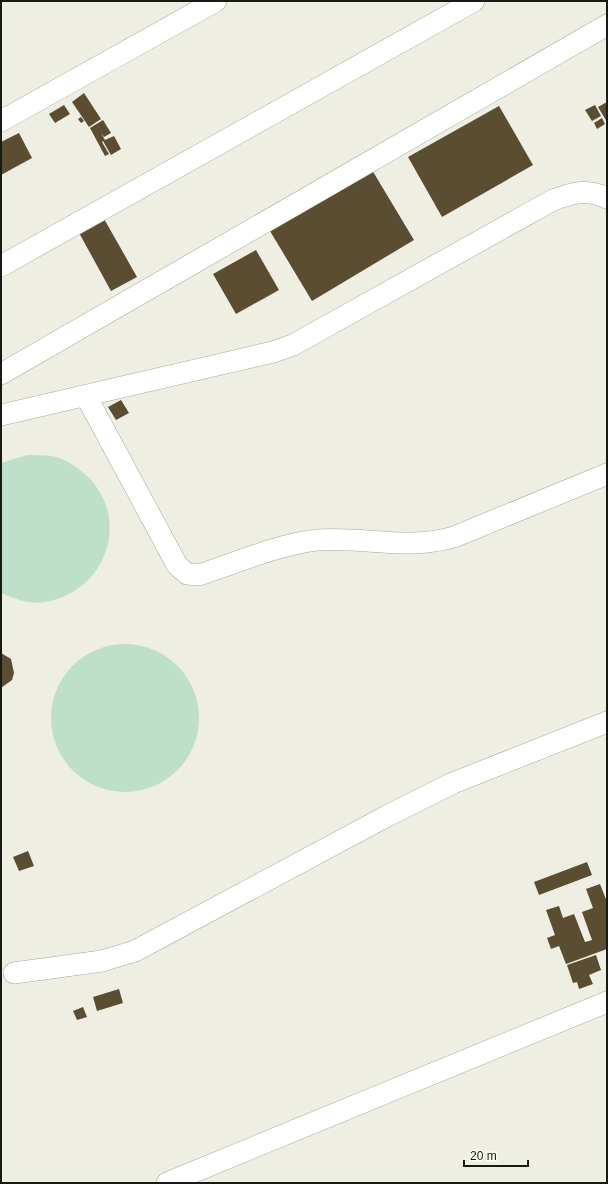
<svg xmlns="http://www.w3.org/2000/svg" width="608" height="1184" font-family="Arial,sans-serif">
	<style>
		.water { fill: #bedfc9 }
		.building { fill: #5a4d32 }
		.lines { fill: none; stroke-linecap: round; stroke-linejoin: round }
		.minor-casing { stroke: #a7a89c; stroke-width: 22 }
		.minor { stroke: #fff; stroke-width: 21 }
	</style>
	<rect width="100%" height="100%" fill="#eeefe2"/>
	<g class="water">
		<path d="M27,455C35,455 44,455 52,456C64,458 77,467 86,475C132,518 107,592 45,602C30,605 15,599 1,593V463Z"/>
		<circle cx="125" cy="718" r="74"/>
	</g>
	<g class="building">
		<polygon points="84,93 101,119 89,127 72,102"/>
		<polygon points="607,102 607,122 598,107"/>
		<polygon points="64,105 70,114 55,123 49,114"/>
		<polygon points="595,105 601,116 592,121 585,110"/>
		<polygon points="499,106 533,165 442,217 408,157"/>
		<polygon points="81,117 84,121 81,123 78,119"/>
		<polygon points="602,118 605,124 597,129 594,123"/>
		<polygon points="103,120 111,133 104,137 101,133 105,140 114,136 121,149 111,155 103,141 102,142 109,154 105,156 90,128"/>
		<polygon points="19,133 32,158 1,175 1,142"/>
		<polygon points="372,170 414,240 312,301 270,231"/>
		<polygon points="103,217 137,277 111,291 78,231"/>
		<polygon points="256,250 279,290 236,314 213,274"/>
		<polygon points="121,400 129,413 116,420 108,407"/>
		<polygon points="1,653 11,659 14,673 12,680 1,688"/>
		<polygon points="28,851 34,866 19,871 13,857"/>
		<polygon points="587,862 592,875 539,895 534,882"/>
		<polygon points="600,884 607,902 607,949 566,964 559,946 551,949 547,938 555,935 546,910 559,906 563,918 574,914 585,942 592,940 582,912 593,908 586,889"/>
		<polygon points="596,955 601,970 589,975 593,984 579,989 577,982 573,983 567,965"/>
		<polygon points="119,989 123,1003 97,1011 93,997"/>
		<polygon points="83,1007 87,1017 77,1020 73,1011"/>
	</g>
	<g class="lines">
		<g class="minor-casing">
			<g id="minor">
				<polyline points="1,121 216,1"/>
				<polyline points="1,266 474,1"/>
				<polyline points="1,374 607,25"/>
				<path d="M86,396L177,565L187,574L199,575C235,563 280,544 317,540C365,536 404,551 454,537L607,474"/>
				<path d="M1,415L273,352L293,345L553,200C573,193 586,188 607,198"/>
				<polyline points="14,973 102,961 135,951 387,816 453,783 607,722"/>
				<polyline points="167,1183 607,1002"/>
			</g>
		</g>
		<use href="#minor" class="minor"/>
	</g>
	<rect width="608" height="1184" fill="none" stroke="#191915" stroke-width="4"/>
	<path d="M464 1160v6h64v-6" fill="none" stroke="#191915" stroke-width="2"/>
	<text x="470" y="1160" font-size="12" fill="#191915" stroke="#fcfcef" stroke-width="3" paint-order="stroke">20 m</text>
</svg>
